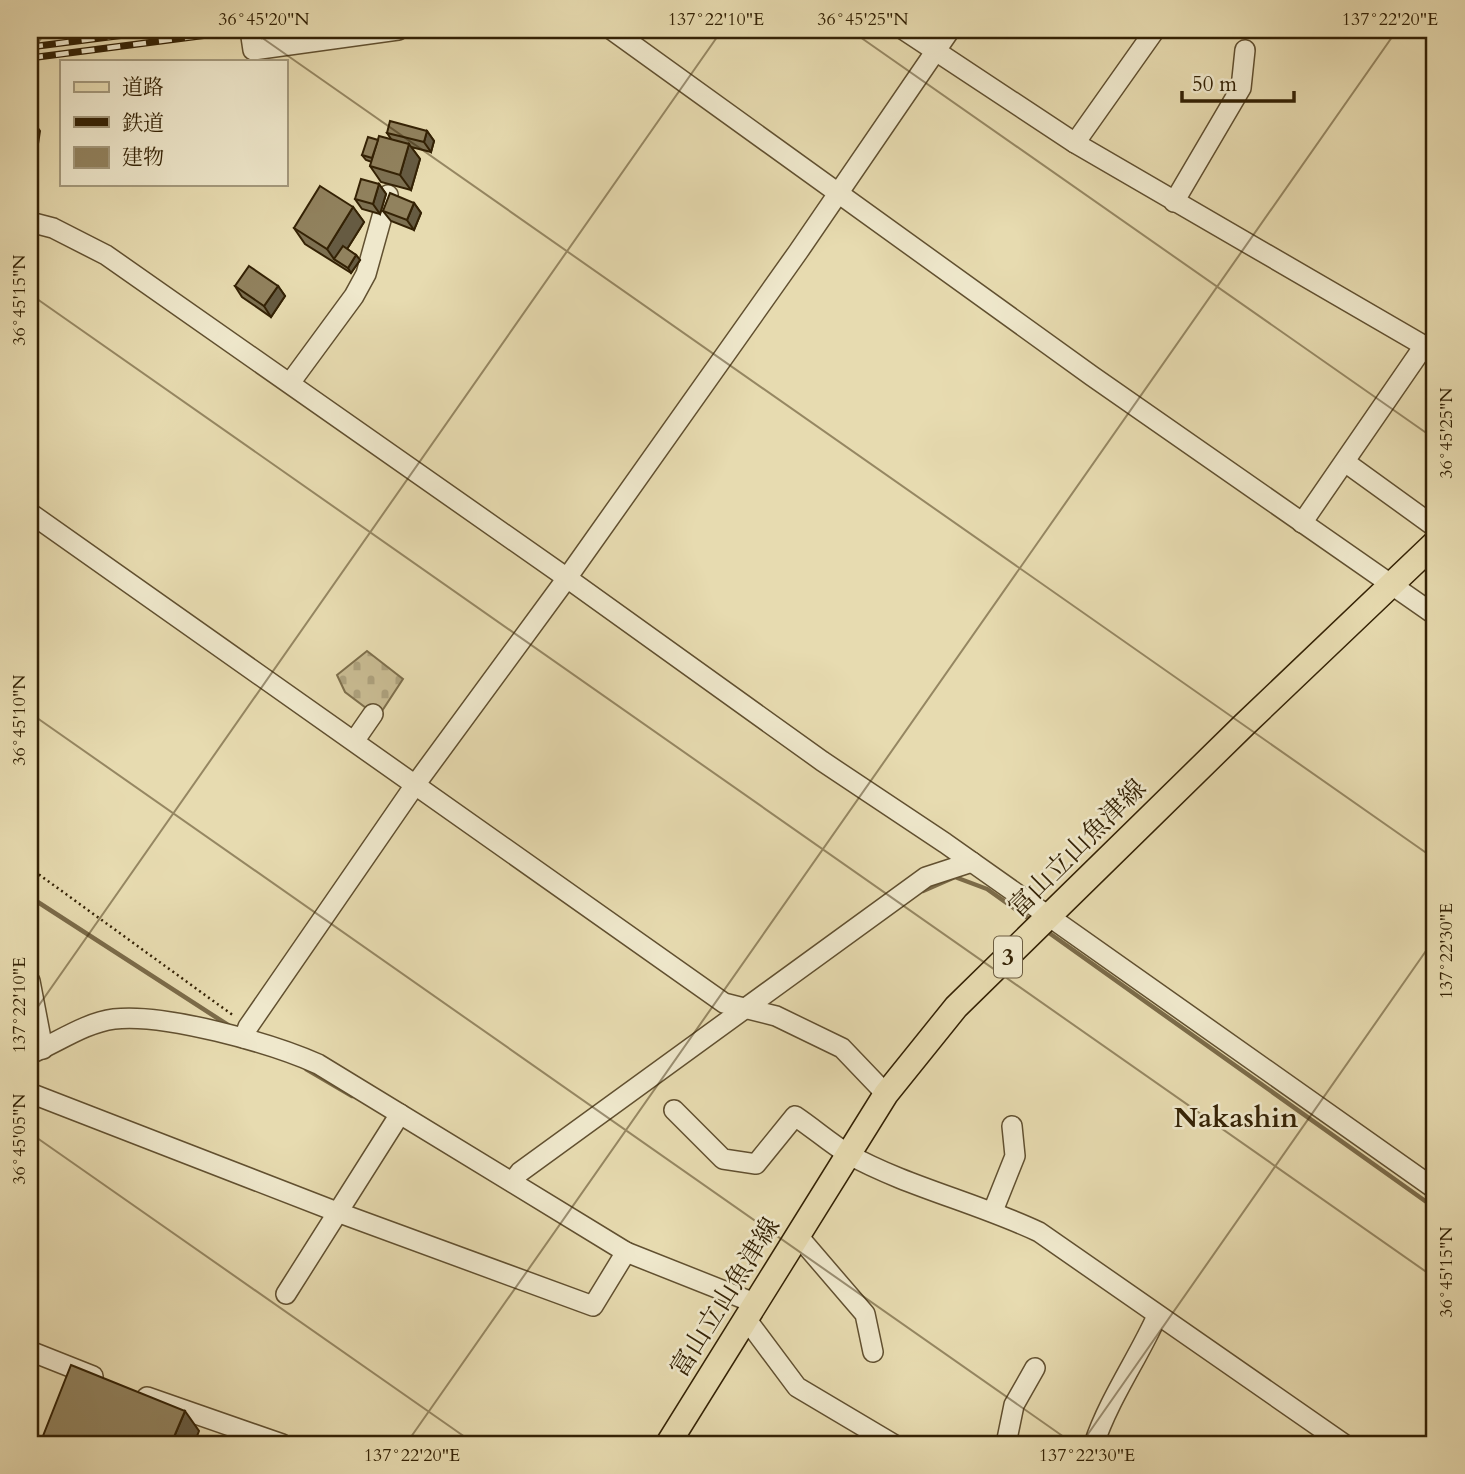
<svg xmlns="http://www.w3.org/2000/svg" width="1465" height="1474" font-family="Cardo,'Noto Serif JP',serif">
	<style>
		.cemetery { fill: url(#cemetery-stones); stroke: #7e6f4c; stroke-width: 2 }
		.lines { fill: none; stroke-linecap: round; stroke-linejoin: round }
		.stream { stroke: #7b6b49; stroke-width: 4.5 }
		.minor-casing { stroke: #615030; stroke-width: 22 }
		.major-casing { stroke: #342205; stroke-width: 27 }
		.path { stroke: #342205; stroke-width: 2.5; stroke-dasharray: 2 3.5; stroke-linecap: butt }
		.minor { stroke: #efe8cc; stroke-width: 19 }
		.major { stroke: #e7dbb0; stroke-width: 24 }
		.rail-casing { stroke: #342205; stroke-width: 7 }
		.rail { stroke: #efe8cc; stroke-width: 4.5; stroke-dasharray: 13; stroke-linecap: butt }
		.wall { fill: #7d7051; stroke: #342205; stroke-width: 2 }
		.shaded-wall { fill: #665b42; stroke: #342205; stroke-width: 2 }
		.building { fill: #91825e; stroke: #342205; stroke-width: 2 }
		.ticks { fill: none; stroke: #342205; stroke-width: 2; stroke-opacity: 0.45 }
		.labels { text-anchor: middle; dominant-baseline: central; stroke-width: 5; stroke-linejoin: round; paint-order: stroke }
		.shield { fill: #efe8cc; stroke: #6c5d41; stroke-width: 2 }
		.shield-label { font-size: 24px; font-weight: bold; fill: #342205 }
		.street-label { font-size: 26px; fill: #342205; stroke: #efe8cc }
		.neighbourhood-label { font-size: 28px; font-weight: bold; fill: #342205; stroke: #efe8cc }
		.neatline { fill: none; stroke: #342205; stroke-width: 2.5 }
		.ticks-label { font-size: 18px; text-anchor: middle; fill: #342205 }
	</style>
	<defs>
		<pattern id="cemetery-stones" width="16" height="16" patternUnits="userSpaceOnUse" patternTransform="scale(1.75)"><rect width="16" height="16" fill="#c9bc93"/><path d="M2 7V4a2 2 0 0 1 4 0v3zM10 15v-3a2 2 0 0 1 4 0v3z" fill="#ada17d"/></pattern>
	</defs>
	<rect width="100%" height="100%" fill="#e7dbb0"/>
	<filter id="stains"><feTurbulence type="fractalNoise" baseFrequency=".00286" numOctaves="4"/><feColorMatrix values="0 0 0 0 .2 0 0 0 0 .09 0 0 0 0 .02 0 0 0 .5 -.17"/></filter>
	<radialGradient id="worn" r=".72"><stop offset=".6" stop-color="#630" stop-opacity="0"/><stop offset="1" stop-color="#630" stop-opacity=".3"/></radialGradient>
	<polygon class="cemetery" points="367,651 403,679 378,717 345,692 337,675"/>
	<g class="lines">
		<g class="stream">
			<polyline points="923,891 955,877 987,889 1032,921"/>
			<polyline points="30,897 228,1025"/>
			<polyline points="1045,930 1435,1208"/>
			<polyline points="306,1069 352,1096"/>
		</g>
		<g class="minor-casing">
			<g id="minor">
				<polyline points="250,30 253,50 398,30"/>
				<polyline points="612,30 1092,376 1435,615"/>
				<polyline points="904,30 1075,143 1435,352"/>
				<polyline points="1075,143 1155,30"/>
				<polyline points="1174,202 1241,88 1245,50"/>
				<polyline points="30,222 53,228 106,255 567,578 822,761 945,843 1435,1189"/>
				<polyline points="290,383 354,296 366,274 388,195"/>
				<polyline points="1345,462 1435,527"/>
				<polyline points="30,513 724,1003 776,1016 842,1048 886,1094"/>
				<polyline points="1302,523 1424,346"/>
				<polyline points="355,740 373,714"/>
				<polyline points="30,981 43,1049"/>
				<polyline points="244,1038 248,1027 415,785 567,578 798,252 950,30"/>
				<path d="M30,1054C57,1043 84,1023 114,1019C164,1013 271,1043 318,1064L626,1252L757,1304"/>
				<polyline points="30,1093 337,1212 593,1306 626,1252"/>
				<path d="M674,1110L723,1159L756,1164L795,1116C813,1128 830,1143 848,1154C905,1186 978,1203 1039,1232L1344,1444"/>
				<polyline points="513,1181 520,1172 926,877 972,862"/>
				<polyline points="993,1211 1015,1156 1012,1126"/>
				<polyline points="798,1236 865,1314 873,1352"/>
				<polyline points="286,1294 400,1114"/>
				<polyline points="747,1320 797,1387 893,1444"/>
				<polyline points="30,1351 93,1376"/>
				<polyline points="147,1397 282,1444"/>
				<polyline points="1006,1444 1014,1405 1035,1368"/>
				<path d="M1094,1444C1109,1399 1137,1360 1157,1316"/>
			</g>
		</g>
		<g class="major-casing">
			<polyline id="major" points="668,1444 886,1094 956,1007 1244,725 1435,543"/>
		</g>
		<polyline class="path" points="30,868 234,1016"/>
		<use href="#minor" class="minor"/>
		<use href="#major" class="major"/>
		<g class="rail-casing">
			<g id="rail">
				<polyline points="30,47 164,30"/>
				<polyline points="30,58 246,30"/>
			</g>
		</g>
		<use href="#rail" class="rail"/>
	</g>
	<g class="wall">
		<polygon points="427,131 434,141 431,152 411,147 420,159 411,190 381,182 370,166 372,162 366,160 362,155 378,140 391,139 387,133"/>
		<polygon points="379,184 386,194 380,214 362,209 355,199"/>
		<polygon points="414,203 421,213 414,230 391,221 383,211"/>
		<polygon points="353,207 364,222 347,249 356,255 360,260 351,273 305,244 294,228"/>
		<polygon points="235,286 278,286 285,296 271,317 242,297"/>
	</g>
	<g class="shaded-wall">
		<polygon points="33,121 40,131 33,176 30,171 30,141"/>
		<polygon points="427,131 434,141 431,152 424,142"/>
		<polygon points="409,144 420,159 411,190 400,175"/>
		<polygon points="379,184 386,194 380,214 373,204"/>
		<polygon points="414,203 421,213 414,230 407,220"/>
		<polygon points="353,207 364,222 339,262 334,259 327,249"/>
		<polygon points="356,255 360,260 351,273 348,268"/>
		<polygon points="278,286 285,296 271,317 264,306"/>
		<polygon points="185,1411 199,1431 194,1444 171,1444"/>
	</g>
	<g class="building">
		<polygon points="30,121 33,121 30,141"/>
		<polygon points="390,121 427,131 424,142 387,133"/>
		<polygon points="379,136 409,144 400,175 370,166"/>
		<polygon points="368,137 378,140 372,158 362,155"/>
		<polygon points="361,179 379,184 373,204 355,199"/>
		<polygon points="320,186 353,207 327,249 294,228"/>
		<polygon points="390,193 414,203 407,220 383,211"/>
		<polygon points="343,246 356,255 348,268 334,259"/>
		<polygon points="249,266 278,286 264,306 235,286"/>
		<polygon points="71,1365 185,1411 171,1444 30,1444 30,1436 41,1441"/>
	</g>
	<path class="ticks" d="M251,30L1435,859M850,30L1435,439M30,54L47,30M30,294L1435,1278M30,713L1074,1444M30,1018L722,30M30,1133L475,1444M406,1444L1397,30M1081,1444L1435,938"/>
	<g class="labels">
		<rect class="shield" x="994" y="936.5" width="28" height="41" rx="5"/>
		<g class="shield-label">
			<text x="1008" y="957">3</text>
		</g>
		<g class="street-label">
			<text transform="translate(1077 848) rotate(-45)">富山立山魚津線</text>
			<text transform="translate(725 1297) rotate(-58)">富山立山魚津線</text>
		</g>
		<g class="neighbourhood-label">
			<text x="1236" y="1118">Nakashin</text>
		</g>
	</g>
	<rect width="1465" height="1474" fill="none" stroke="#e7dbb0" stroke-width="77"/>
	<rect x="60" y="60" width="228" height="126" fill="#efe8cc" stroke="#a4997c" stroke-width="2"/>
	<rect x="74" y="82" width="35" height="10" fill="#e7dbb0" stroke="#a4997c" stroke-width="2"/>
	<text x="122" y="94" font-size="21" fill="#342205">道路</text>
	<rect x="74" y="117" width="35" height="10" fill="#342205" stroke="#a4997c" stroke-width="2"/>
	<text x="122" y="130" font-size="21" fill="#342205">鉄道</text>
	<rect x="74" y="147" width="35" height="21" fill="#91825e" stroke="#a4997c" stroke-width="2"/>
	<text x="122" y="164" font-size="21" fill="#342205">建物</text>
	<path d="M1182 91v10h112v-10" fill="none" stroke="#342205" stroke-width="3.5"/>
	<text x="1192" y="91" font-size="21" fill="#342205" stroke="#efe8cc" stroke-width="5" paint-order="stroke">50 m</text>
	<rect x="38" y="38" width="1388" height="1398" class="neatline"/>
	<g class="ticks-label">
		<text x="264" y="25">36°45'20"N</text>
		<text x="716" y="25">137°22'10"E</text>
		<text x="863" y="25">36°45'25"N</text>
		<text x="1390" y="25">137°22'20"E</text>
		<text transform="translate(19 300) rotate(-90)" y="6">36°45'15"N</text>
		<text transform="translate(1446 433) rotate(-90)" y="6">36°45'25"N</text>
		<text transform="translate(19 720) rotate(-90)" y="6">36°45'10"N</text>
		<text transform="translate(1446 951) rotate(-90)" y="6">137°22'30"E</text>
		<text transform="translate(19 1005) rotate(-90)" y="6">137°22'10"E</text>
		<text transform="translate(19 1139) rotate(-90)" y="6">36°45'05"N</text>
		<text transform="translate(1446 1272) rotate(-90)" y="6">36°45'15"N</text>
		<text x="412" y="1461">137°22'20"E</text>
		<text x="1087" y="1461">137°22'30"E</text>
	</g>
	<rect width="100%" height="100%" filter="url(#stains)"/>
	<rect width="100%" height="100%" fill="url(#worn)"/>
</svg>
